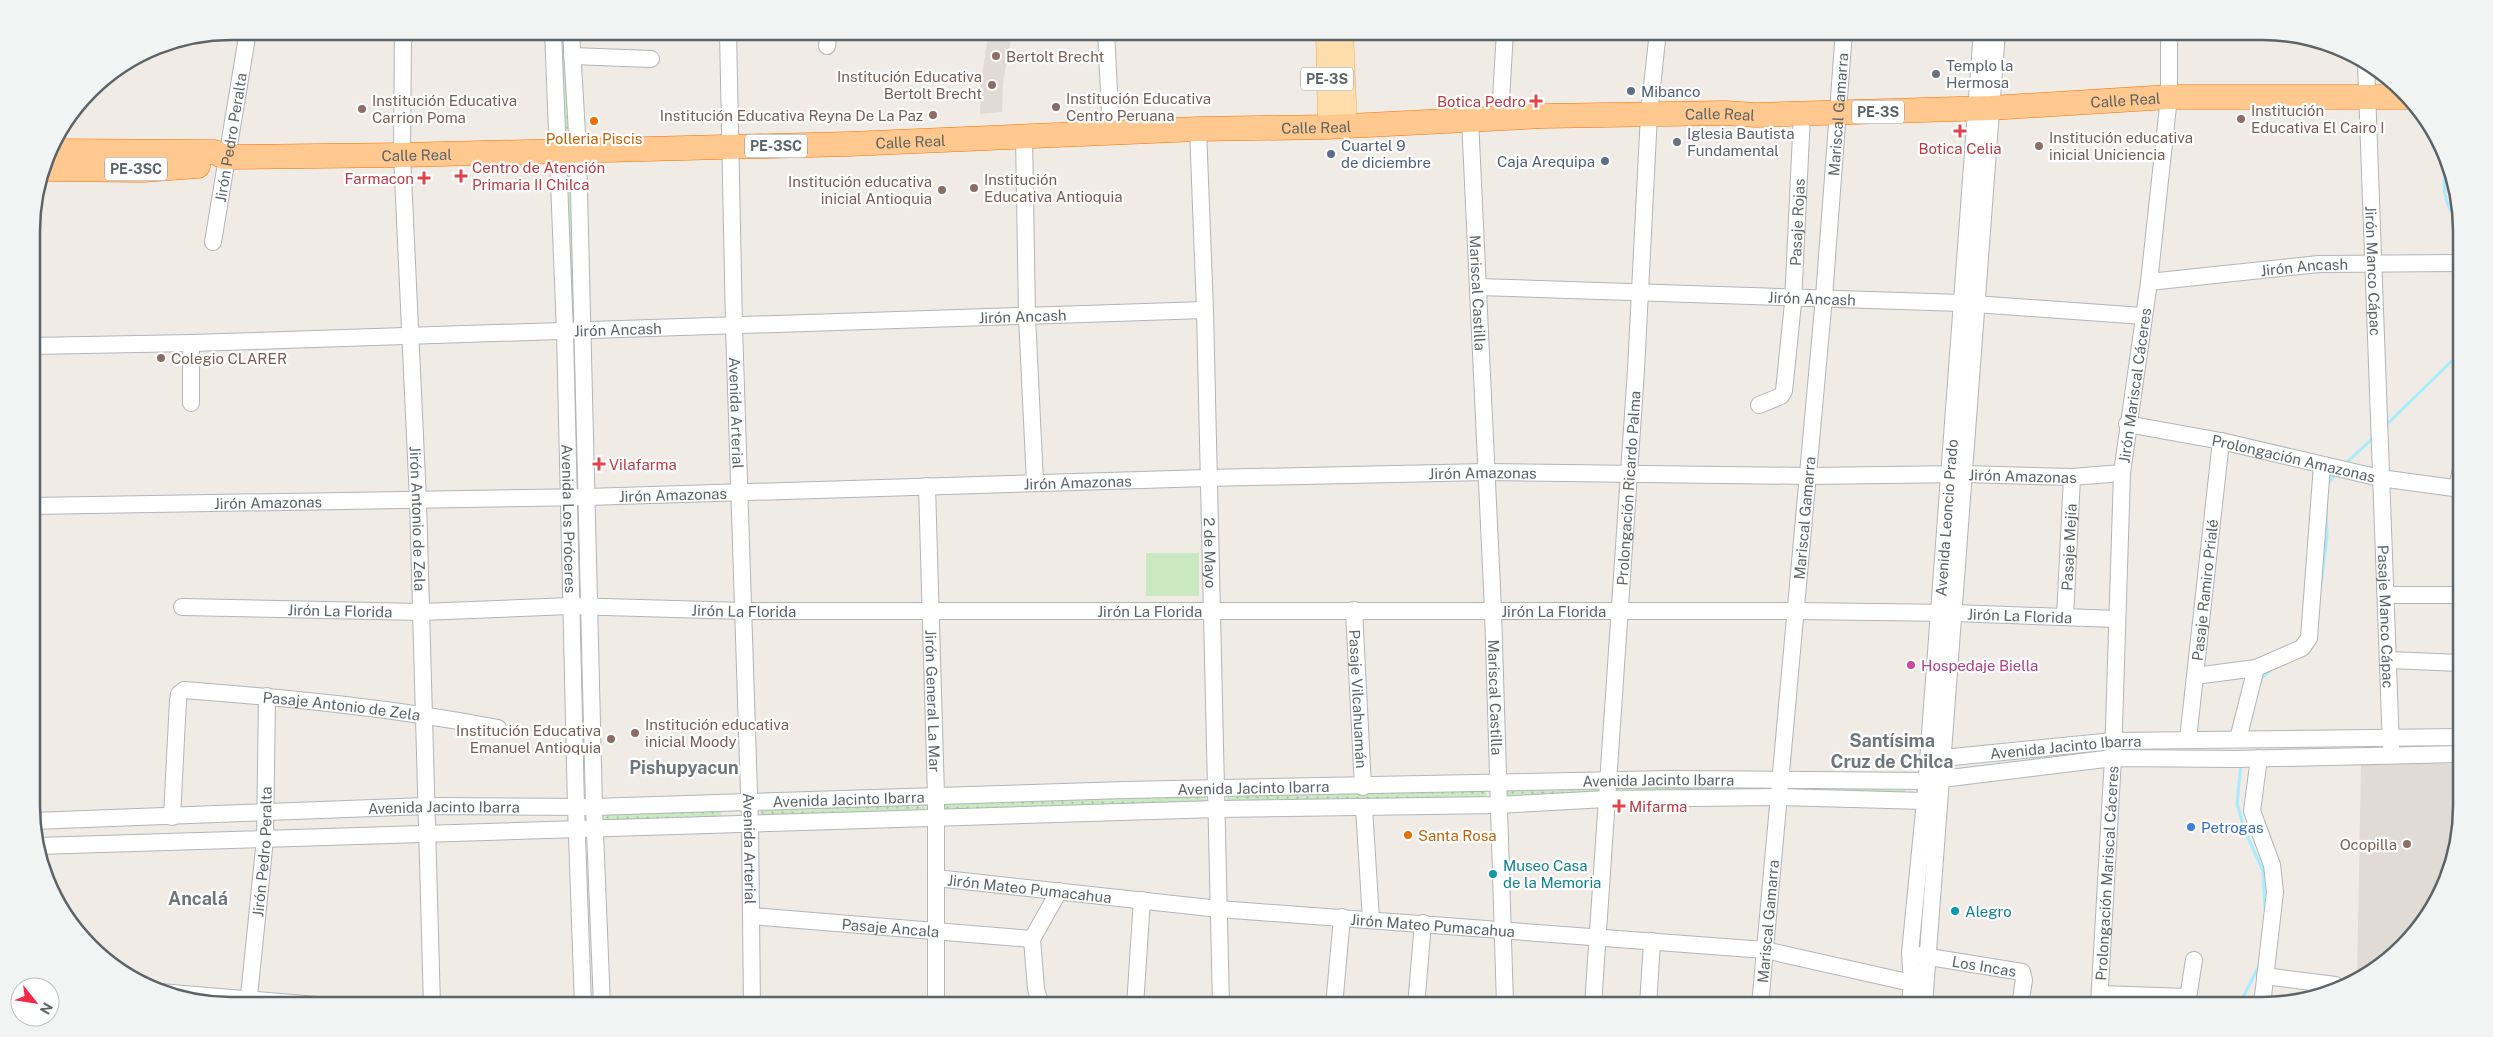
<svg xmlns="http://www.w3.org/2000/svg" width="2493" height="1037" font-family="'Public Sans',sans-serif">
	<style>
		.education { fill: #e0dbd4 }
		.grass { fill: url(#grass-dots) }
		.pitch { fill: #cae9c1 }
		.lines { fill: none; stroke-linecap: round; stroke-linejoin: round }
		.stream { stroke: #a7edff; stroke-width: 3 }
		.minor-casing { stroke: #b1b6b9; stroke-width: 18 }
		.major-casing { stroke: #faa555; stroke-width: 21 }
		.highway-casing { stroke: #f67000; stroke-width: 25 }
		.minor { stroke: #fff; stroke-width: 16 }
		.major { stroke: #ffdeac; stroke-width: 20 }
		.highway { stroke: #ffc88e; stroke-width: 24 }
		.education-dot { fill: #8d6e63; stroke: #fff; stroke-width: 2 }
		.worship-dot { fill: #6b7280; stroke: #fff; stroke-width: 2 }
		.service-dot { fill: #5c6f8a; stroke: #fff; stroke-width: 2 }
		.health-dot { fill: #e0444e; stroke: #fff; stroke-width: 2 }
		.food-dot { fill: #e8710a; stroke: #fff; stroke-width: 2 }
		.hotel-dot { fill: #d1479c; stroke: #fff; stroke-width: 2 }
		.shop-dot { fill: #3f7fe0; stroke: #fff; stroke-width: 2 }
		.culture-dot { fill: #0f9aa8; stroke: #fff; stroke-width: 2 }
		.labels { text-anchor: middle; dominant-baseline: central; stroke-width: 4.5; stroke-linejoin: round; paint-order: stroke }
		.shield { fill: #fff; stroke: #8e9295; stroke-width: 1 }
		.shield-label { font-size: 14px; font-weight: bold; fill: #5d6467 }
		.education-label { font-size: 15px; fill: #785e54; stroke: #fff; text-anchor: start }
		.worship-label { font-size: 15px; fill: #5b616d; stroke: #fff; text-anchor: start }
		.service-label { font-size: 15px; fill: #4e5e75; stroke: #fff; text-anchor: start }
		.street-label { font-size: 15px; fill: #5d6467; stroke: #fff }
		.health-label { font-size: 15px; fill: #be3a42; stroke: #fff; text-anchor: start }
		.food-label { font-size: 15px; fill: #c56008; stroke: #fff }
		.hotel-label { font-size: 15px; fill: #b23c85; stroke: #fff; text-anchor: start }
		.shop-label { font-size: 15px; fill: #366cbe; stroke: #fff; text-anchor: start }
		.culture-label { font-size: 15px; fill: #0d838f; stroke: #fff; text-anchor: start }
		.quarter-label { font-size: 18px; font-weight: bold; fill: #6e7679; stroke: #fff }
		.rim { fill: none; stroke: #5d6467; stroke-width: 2.5 }
	</style>
	<defs>
		<pattern id="grass-dots" width="8" height="8" patternUnits="userSpaceOnUse" patternTransform="scale(1.25)"><rect width="8" height="8" fill="#cae9c1"/><path d="M2 2h.1M6 6h.1" fill="none" stroke="#a7c0a1" stroke-width="1.8" stroke-linecap="round"/></pattern>
	</defs>
	<rect width="100%" height="100%" fill="#f0ebe5"/>
	<g class="education">
		<polygon points="989,31 1012,31 1003,83 1002,112 980,114 981,81"/>
		<polygon points="2361,763 2462,764 2462,806 2447,882 2420,928 2373,972 2357,980"/>
	</g>
	<g class="grass">
		<polygon points="561,31 566,31 569,137 564,139"/>
		<polygon points="570,168 575,318 570,323 565,169"/>
		<polygon points="1599,783 1598,793 1507,797 1506,791 1545,786"/>
		<polygon points="1756,783 1768,792 1616,794 1615,786"/>
		<polygon points="1791,783 1905,787 1907,796 1792,793"/>
		<polygon points="1484,787 1487,797 1225,803 1229,796"/>
		<polygon points="1206,795 1205,805 942,810 943,802"/>
		<polygon points="927,803 925,814 759,817 761,809"/>
		<polygon points="721,809 722,819 607,822 603,820 604,815"/>
	</g>
	<rect class="pitch" x="1146" y="553" width="53" height="43"/>
	<g class="lines">
		<g class="stream">
			<path d="M2447,155C2443,184 2440,200 2460,224"/>
			<polyline points="2384,427 2460,353"/>
			<polyline points="2344,465 2374,437"/>
			<polyline points="2328,484 2336,473"/>
			<polyline points="2321,585 2327,536 2326,507"/>
			<polyline points="2260,679 2271,670"/>
			<polyline points="2241,764 2237,803 2244,829 2263,871 2265,910"/>
			<polyline points="2239,1005 2259,966"/>
		</g>
		<g class="minor-casing">
			<g id="minor">
				<path id="s1" d="M403,31L402,155L418,501L432,1006"/>
				<path id="s2" d="M553,31L565,332L576,807L583,1006"/>
				<polyline points="571,31 578,150 594,807 602,1006"/>
				<path id="s3" d="M728,31L734,326L750,824L752,1006"/>
				<polyline points="1106,31 1111,133"/>
				<polyline points="827,46 829,31"/>
				<polyline points="572,56 651,59"/>
				<path id="s4" d="M2366,63L2391,748"/>
				<polyline points="1500,117 1505,31"/>
				<path id="s5" d="M1470,119L1493,610L1505,1005"/>
				<path id="s6" d="M1198,129L1205,310L1221,1006"/>
				<polyline points="1024,136 1027,316 1035,483"/>
				<path id="s7" d="M213,242L248,31"/>
				<path id="s8" d="M2149,282L2319,264L2460,263"/>
				<path id="s9" d="M1478,287L1961,303L2143,316"/>
				<path id="s10" d="M32,346L191,343L1205,310"/>
				<polyline points="191,403 191,343"/>
				<path id="s11" d="M1759,405L1781,396L1784,391L1793,303L1802,114"/>
				<path id="s12" d="M2127,424L2221,441L2380,478L2461,489"/>
				<path id="s13" d="M927,486L936,796V1006"/>
				<polyline points="2457,489 2461,469"/>
				<path id="s14" d="M32,506L587,497L1207,478L1486,472L1809,476L1963,474L2072,477L2122,473"/>
				<polyline points="2386,595 2461,595"/>
				<path id="s15" d="M182,607L421,612L570,606L744,611H1796L1954,613L2117,619"/>
				<path id="s16" d="M1354,610L1363,787"/>
				<path id="s17" d="M2065,617L2072,477"/>
				<polyline points="2389,660 2461,663"/>
				<polyline points="2195,676 2256,668"/>
				<path id="s18" d="M2188,739L2221,441"/>
				<polyline points="2238,739 2256,668 2302,648 2309,638 2322,465"/>
				<polyline points="2259,758 2252,811 2272,865 2275,892 2262,1005"/>
				<polyline points="1364,808 1371,919"/>
				<path id="s19" d="M172,817L178,700L179,694L184,690C289,698 393,708 498,728"/>
				<path id="s20" d="M33,821L426,806L594,807L1125,790L1670,779L1927,781L1943,758L2113,741L2462,737"/>
				<polyline points="37,846 1217,809 1498,805 1606,799 1779,797 1925,801 1942,779 2113,758 2235,759 2462,754"/>
				<path id="s21" d="M936,878L1219,909L1765,950L1925,986"/>
				<path id="s22" d="M751,916L1032,939"/>
				<path id="s23" d="M1917,955L2022,972L2024,980L2020,1005"/>
				<polyline points="2265,976 2335,985"/>
				<polyline points="160,992 329,1006"/>
				<polyline points="2100,994 2187,997"/>
				<path id="s24" d="M1593,1005L1636,370L1649,114L1658,31"/>
				<polyline points="1648,1005 1652,941"/>
				<path id="s25" d="M1760,1005L1824,297L1844,31"/>
				<path id="s26" d="M1910,1005L1912,983L1910,953L1925,801L1982,31"/>
				<polyline points="1924,1005 1997,31"/>
				<path id="s27" d="M2099,1005L2113,758L2122,473L2149,282L2169,97V31"/>
				<polyline points="2187,1005 2194,960"/>
				<path id="s28" d="M248,1006L265,839L267,696"/>
				<polyline points="1041,1006 1036,989 1032,939 1059,891"/>
				<polyline points="1135,1006 1142,900"/>
				<polyline points="1334,1006 1342,917"/>
				<polyline points="1416,1006 1423,923"/>
			</g>
		</g>
		<g class="major-casing">
			<g id="major">
				<polyline points="1326,31 1328,127"/>
				<polyline points="1343,31 1347,126"/>
			</g>
		</g>
		<g class="highway-casing">
			<g id="highway">
				<path id="s29" d="M50,151L215,152L224,157L402,155L849,144L1198,129L1328,127L1544,116L1725,113L1756,115L1991,108L2169,97H2408"/>
				<polyline points="45,169 143,170 198,166"/>
			</g>
		</g>
		<use href="#minor" class="minor"/>
		<use href="#major" class="major"/>
		<use href="#highway" class="highway"/>
	</g>
	<g class="education-dot">
		<circle cx="996" cy="56" r="5"/>
		<circle cx="992" cy="85" r="5"/>
		<circle cx="1056" cy="107" r="5"/>
		<circle cx="362" cy="109" r="5"/>
		<circle cx="933" cy="115" r="5"/>
		<circle cx="2241" cy="119" r="5"/>
		<circle cx="2039" cy="146" r="5"/>
		<circle cx="974" cy="188" r="5"/>
		<circle cx="942" cy="190" r="5"/>
		<circle cx="161" cy="358" r="5"/>
		<circle cx="635" cy="733" r="5"/>
		<circle cx="611" cy="739" r="5"/>
		<circle cx="2407" cy="844" r="5"/>
	</g>
	<g class="worship-dot">
		<circle cx="1936" cy="74" r="5"/>
		<circle cx="1677" cy="142" r="5"/>
	</g>
	<g class="service-dot">
		<circle cx="1631" cy="91" r="5"/>
		<circle cx="1331" cy="154" r="5"/>
		<circle cx="1605" cy="161" r="5"/>
	</g>
	<g class="health-dot">
		<path d="M1533.5 93.5h5v5h5v5h-5v5h-5v-5h-5v-5h5z"/>
		<path d="M1957.5 123.5h5v5h5v5h-5v5h-5v-5h-5v-5h5z"/>
		<path d="M458.5 168.5h5v5h5v5h-5v5h-5v-5h-5v-5h5z"/>
		<path d="M421.5 170.5h5v5h5v5h-5v5h-5v-5h-5v-5h5z"/>
		<path d="M596.5 456.5h5v5h5v5h-5v5h-5v-5h-5v-5h5z"/>
		<path d="M1616.5 798.5h5v5h5v5h-5v5h-5v-5h-5v-5h5z"/>
	</g>
	<g class="food-dot">
		<circle cx="594" cy="121" r="5"/>
		<circle cx="1408" cy="835" r="5"/>
	</g>
	<circle class="hotel-dot" cx="1911" cy="665" r="5"/>
	<circle class="shop-dot" cx="2191" cy="827" r="5"/>
	<g class="culture-dot">
		<circle cx="1493" cy="874" r="5"/>
		<circle cx="1955" cy="911" r="5"/>
	</g>
	<g class="labels">
		<g class="shield">
			<rect x="1301" y="67.5" width="52" height="23" rx="4"/>
			<rect x="1852" y="100.5" width="52" height="23" rx="4"/>
			<rect x="745" y="134.5" width="62" height="23" rx="4"/>
			<rect x="105" y="157.5" width="62" height="23" rx="4"/>
		</g>
		<g class="shield-label">
			<text x="1327" y="79">PE-3S</text>
			<text x="1878" y="112">PE-3S</text>
			<text x="776" y="146">PE-3SC</text>
			<text x="136" y="169">PE-3SC</text>
		</g>
		<g class="education-label">
			<text x="1006" y="56">Bertolt Brecht</text>
			<text x="982" y="76" text-anchor="end">Institución Educativa<tspan x="982" dy="17">Bertolt Brecht</tspan></text>
			<text x="1066" y="98">Institución Educativa<tspan x="1066" dy="17">Centro Peruana</tspan></text>
			<text x="372" y="100">Institución Educativa<tspan x="372" dy="17">Carrion Poma</tspan></text>
			<text x="2251" y="110">Institución<tspan x="2251" dy="17">Educativa El Cairo I</tspan></text>
			<text x="923" y="115" text-anchor="end">Institución Educativa Reyna De La Paz</text>
			<text x="2049" y="137">Institución educativa<tspan x="2049" dy="17">inicial Uniciencia</tspan></text>
			<text x="984" y="179">Institución<tspan x="984" dy="17">Educativa Antioquia</tspan></text>
			<text x="932" y="181" text-anchor="end">Institución educativa<tspan x="932" dy="17">inicial Antioquia</tspan></text>
			<text x="171" y="358">Colegio CLARER</text>
			<text x="645" y="724">Institución educativa<tspan x="645" dy="17">inicial Moody</tspan></text>
			<text x="601" y="730" text-anchor="end">Institución Educativa<tspan x="601" dy="17">Emanuel Antioquia</tspan></text>
			<text x="2397" y="844" text-anchor="end">Ocopilla</text>
		</g>
		<g class="worship-label">
			<text x="1946" y="65">Templo la<tspan x="1946" dy="17">Hermosa</tspan></text>
			<text x="1687" y="133">Iglesia Bautista<tspan x="1687" dy="17">Fundamental</tspan></text>
		</g>
		<g class="service-label">
			<text x="1641" y="91">Mibanco</text>
			<text x="1341" y="145">Cuartel 9<tspan x="1341" dy="17">de diciembre</tspan></text>
			<text x="1595" y="161" text-anchor="end">Caja Arequipa</text>
		</g>
		<g class="street-label">
			<text stroke="none"><textPath href="#s29" startOffset="2078">Calle Real</textPath></text>
			<text stroke="none"><textPath href="#s29" startOffset="1672">Calle Real</textPath></text>
			<text stroke="none"><textPath href="#s25" startOffset="894">Mariscal Gamarra</textPath></text>
			<text stroke="none"><textPath href="#s29" startOffset="1268">Calle Real</textPath></text>
			<text stroke="none"><textPath href="#s7" startOffset="106">Jirón Pedro Peralta</textPath></text>
			<text stroke="none"><textPath href="#s29" startOffset="862">Calle Real</textPath></text>
			<text stroke="none"><textPath href="#s29" startOffset="368">Calle Real</textPath></text>
			<text stroke="none"><textPath href="#s11" startOffset="199">Pasaje Rojas</textPath></text>
			<text stroke="none"><textPath href="#s8" startOffset="156">Jirón Ancash</textPath></text>
			<text stroke="none"><textPath href="#s4" startOffset="208">Jirón Manco Cápac</textPath></text>
			<text stroke="none"><textPath href="#s5" startOffset="174">Mariscal Castilla</textPath></text>
			<text stroke="none"><textPath href="#s9" startOffset="334">Jirón Ancash</textPath></text>
			<text stroke="none"><textPath href="#s10" startOffset="991">Jirón Ancash</textPath></text>
			<text stroke="none"><textPath href="#s10" startOffset="586">Jirón Ancash</textPath></text>
			<text stroke="none"><textPath href="#s27" startOffset="621">Jirón Mariscal Cáceres</textPath></text>
			<text stroke="none"><textPath href="#s3" startOffset="382">Avenida Arterial</textPath></text>
			<text stroke="none"><textPath href="#s12" startOffset="170">Prolongación Amazonas</textPath></text>
			<text stroke="none"><textPath href="#s14" startOffset="1451">Jirón Amazonas</textPath></text>
			<text stroke="none"><textPath href="#s14" startOffset="1991">Jirón Amazonas</textPath></text>
			<text stroke="none"><textPath href="#s14" startOffset="1046">Jirón Amazonas</textPath></text>
			<text stroke="none"><textPath href="#s24" startOffset="518">Prolongación Ricardo Palma</textPath></text>
			<text stroke="none"><textPath href="#s14" startOffset="641">Jirón Amazonas</textPath></text>
			<text stroke="none"><textPath href="#s14" startOffset="236">Jirón Amazonas</textPath></text>
			<text stroke="none"><textPath href="#s1" startOffset="488">Jirón Antonio de Zela</textPath></text>
			<text stroke="none"><textPath href="#s2" startOffset="488">Avenida Los Próceres</textPath></text>
			<text stroke="none"><textPath href="#s26" startOffset="489">Avenida Leoncio Prado</textPath></text>
			<text stroke="none"><textPath href="#s25" startOffset="489">Mariscal Gamarra</textPath></text>
			<text stroke="none"><textPath href="#s17" startOffset="70">Pasaje Mejía</textPath></text>
			<text stroke="none"><textPath href="#s6" startOffset="424">2 de Mayo</textPath></text>
			<text stroke="none"><textPath href="#s18" startOffset="150">Pasaje Ramiro Prialé</textPath></text>
			<text stroke="none"><textPath href="#s15" startOffset="158">Jirón La Florida</textPath></text>
			<text stroke="none"><textPath href="#s15" startOffset="562">Jirón La Florida</textPath></text>
			<text stroke="none"><textPath href="#s15" startOffset="968">Jirón La Florida</textPath></text>
			<text stroke="none"><textPath href="#s15" startOffset="1372">Jirón La Florida</textPath></text>
			<text stroke="none"><textPath href="#s15" startOffset="1838">Jirón La Florida</textPath></text>
			<text stroke="none"><textPath href="#s4" startOffset="554">Pasaje Manco Cápac</textPath></text>
			<text stroke="none"><textPath href="#s5" startOffset="579">Mariscal Castilla</textPath></text>
			<text stroke="none"><textPath href="#s16" startOffset="89">Pasaje Vilcahuamán</textPath></text>
			<text stroke="none"><textPath href="#s13" startOffset="215">Jirón General La Mar</textPath></text>
			<text stroke="none"><textPath href="#s19" startOffset="288">Pasaje Antonio de Zela</textPath></text>
			<text stroke="none"><textPath href="#s20" startOffset="2046">Avenida Jacinto Ibarra</textPath></text>
			<text stroke="none"><textPath href="#s20" startOffset="1626">Avenida Jacinto Ibarra</textPath></text>
			<text stroke="none"><textPath href="#s20" startOffset="1221">Avenida Jacinto Ibarra</textPath></text>
			<text stroke="none"><textPath href="#s20" startOffset="816">Avenida Jacinto Ibarra</textPath></text>
			<text stroke="none"><textPath href="#s20" startOffset="411">Avenida Jacinto Ibarra</textPath></text>
			<text stroke="none"><textPath href="#s3" startOffset="818">Avenida Arterial</textPath></text>
			<text stroke="none"><textPath href="#s28" startOffset="155">Jirón Pedro Peralta</textPath></text>
			<text stroke="none"><textPath href="#s27" startOffset="132">Prolongación Mariscal Cáceres</textPath></text>
			<text stroke="none"><textPath href="#s21" startOffset="94">Jirón Mateo Pumacahua</textPath></text>
			<text stroke="none"><textPath href="#s25" startOffset="84">Mariscal Gamarra</textPath></text>
			<text stroke="none"><textPath href="#s21" startOffset="499">Jirón Mateo Pumacahua</textPath></text>
			<text stroke="none"><textPath href="#s22" startOffset="140">Pasaje Ancala</textPath></text>
			<text stroke="none"><textPath href="#s23" startOffset="68">Los Incas</textPath></text>
		</g>
		<g class="health-label">
			<text x="1526" y="101" text-anchor="end">Botica Pedro</text>
			<text x="1960" y="148" text-anchor="middle">Botica Celia</text>
			<text x="472" y="167">Centro de Atención<tspan x="472" dy="17">Primaria II Chilca</tspan></text>
			<text x="414" y="178" text-anchor="end">Farmacon</text>
			<text x="609" y="464">Vilafarma</text>
			<text x="1629" y="806">Mifarma</text>
		</g>
		<g class="food-label">
			<text x="594" y="138">Polleria Piscis</text>
			<text x="1418" y="835" text-anchor="start">Santa Rosa</text>
		</g>
		<g class="hotel-label">
			<text x="1921" y="665">Hospedaje Biella</text>
		</g>
		<g class="shop-label">
			<text x="2201" y="827">Petrogas</text>
		</g>
		<g class="culture-label">
			<text x="1503" y="865">Museo Casa<tspan x="1503" dy="17">de la Memoria</tspan></text>
			<text x="1965" y="911">Alegro</text>
		</g>
		<g class="quarter-label">
			<text x="1892" y="740">Santísima<tspan x="1892" dy="21">Cruz de Chilca</tspan></text>
			<text x="684" y="767">Pishupyacun</text>
			<text x="198" y="898">Ancalá</text>
		</g>
	</g>
	<path d="M0 0H2493V1037H0ZM231 40H2262A191 191 0 0 1 2453 231V806A191 191 0 0 1 2262 997H231A191 191 0 0 1 40 806V231A191 191 0 0 1 231 40Z" fill="#f2f3f3" fill-rule="evenodd"/>
	<path class="rim" d="M231 40H2262A191 191 0 0 1 2453 231V806A191 191 0 0 1 2262 997H231A191 191 0 0 1 40 806V231A191 191 0 0 1 231 40Z"/>
	<g transform="translate(35 1002) rotate(120)"><circle r="24" fill="#ffffff" stroke="#bec1c2"/>
	<path d="M0-4L9 19L0 12L-9 19Z" fill="#f42847"/>
	<text y="-8" font-size="14" font-weight="bold" text-anchor="middle" fill="#5d6467">N</text>
	</g>
</svg>
